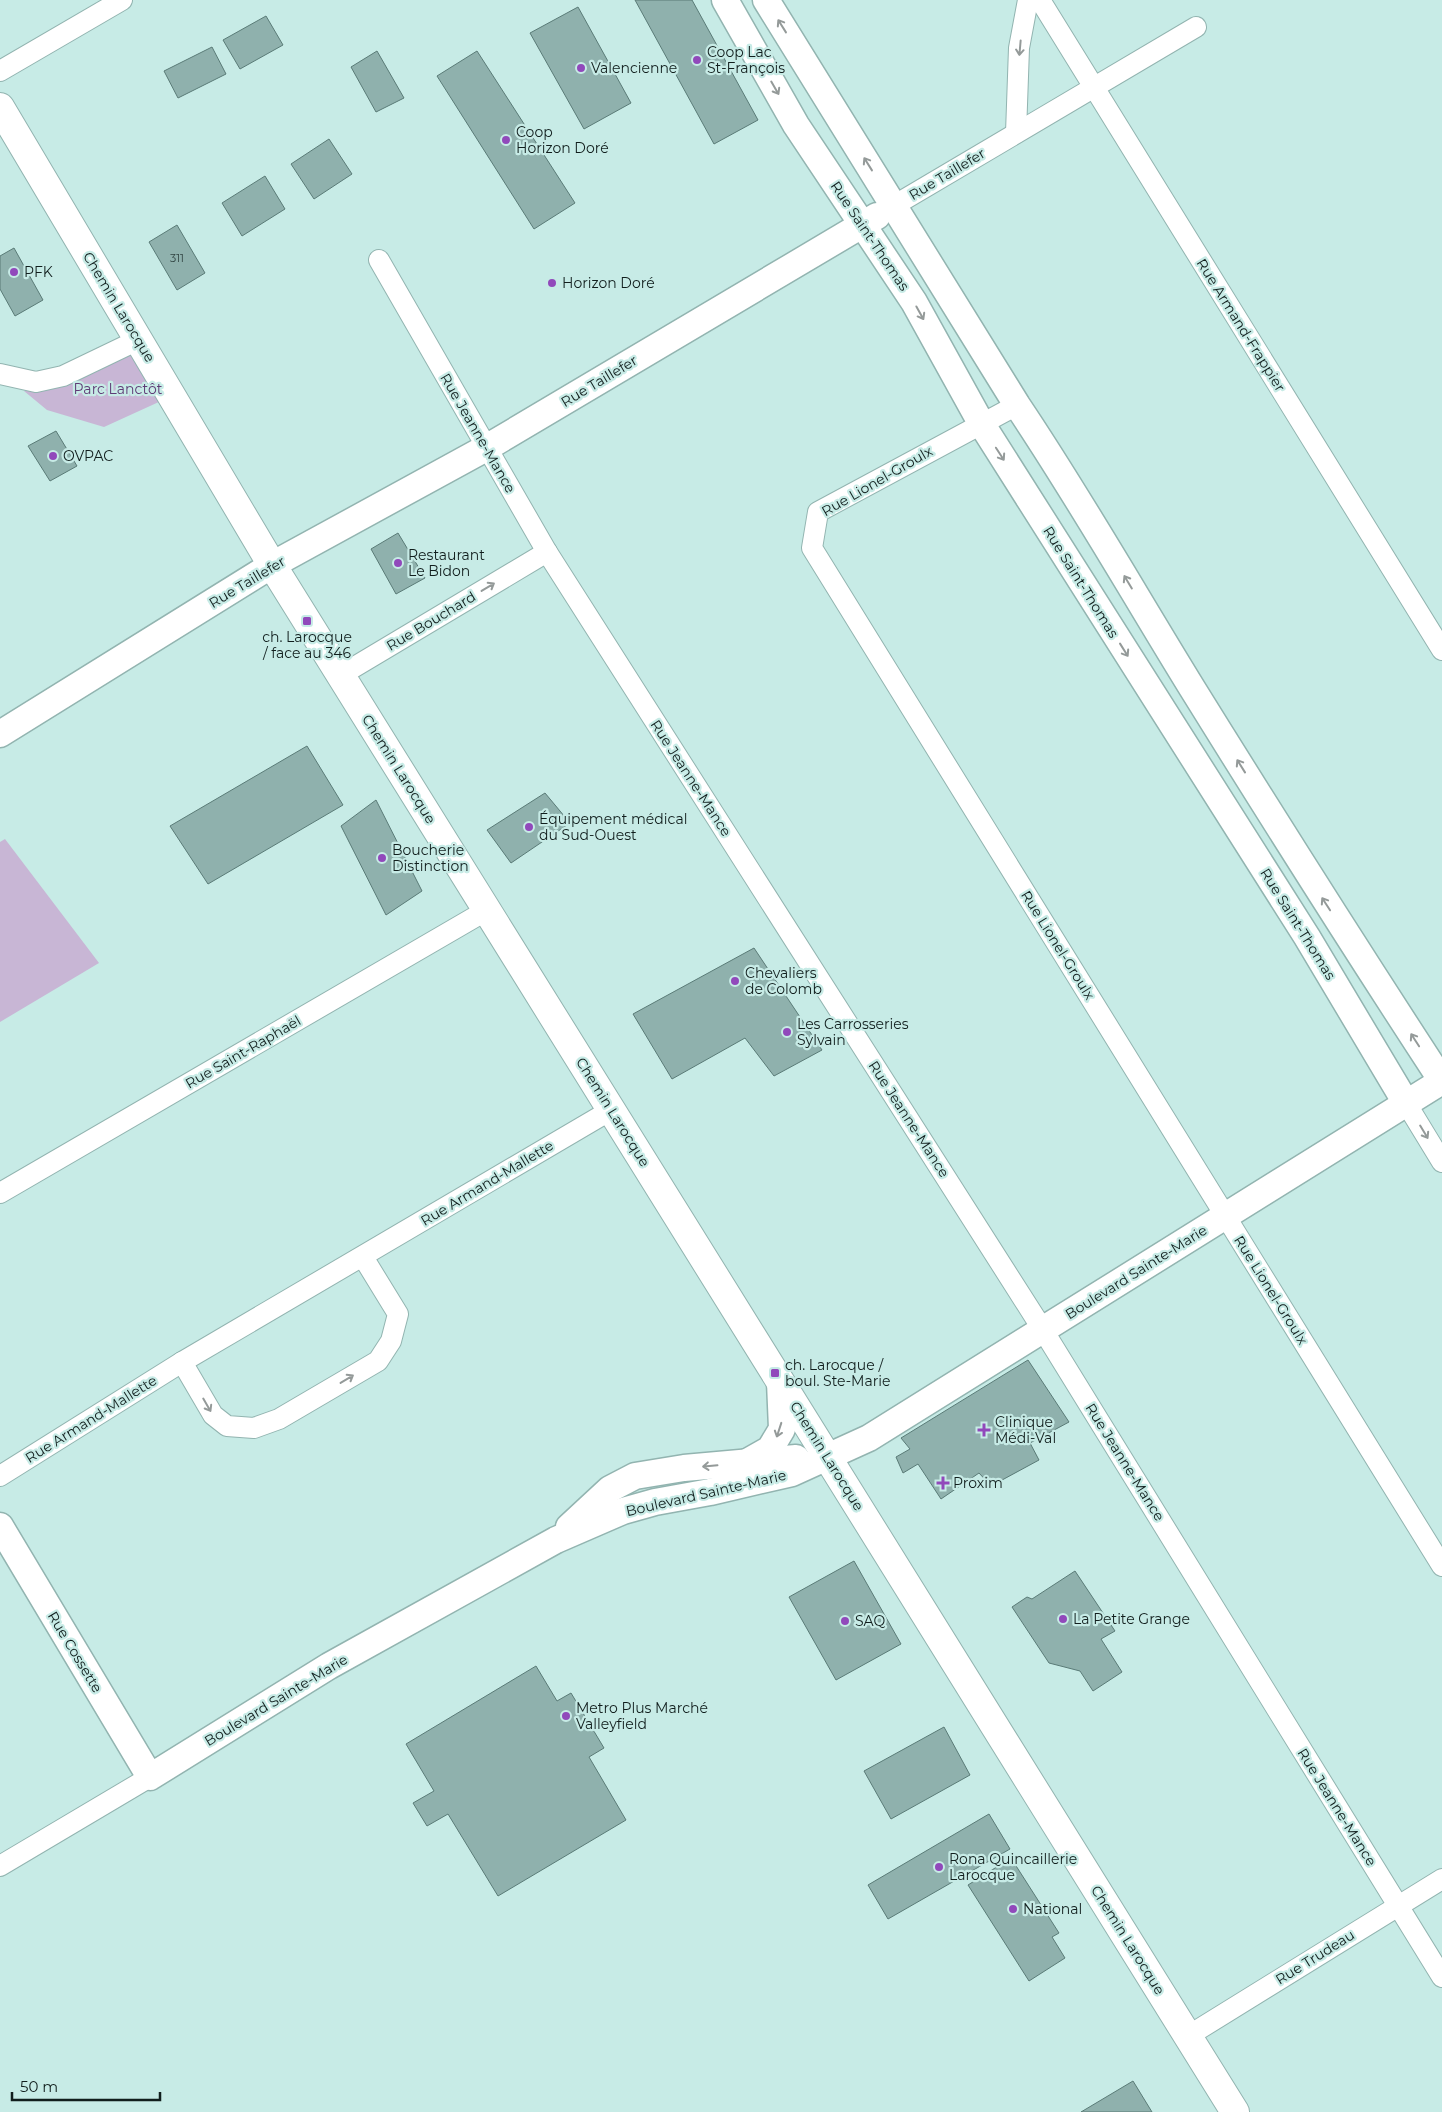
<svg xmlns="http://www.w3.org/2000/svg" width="1442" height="2112" font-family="Montserrat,sans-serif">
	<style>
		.green { fill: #c8b6d5 }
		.building { fill: #8fb1ad; stroke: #5a7b77 }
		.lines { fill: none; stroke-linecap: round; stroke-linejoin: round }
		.minor-casing { stroke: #92b4b0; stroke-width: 22 }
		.tertiary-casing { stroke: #92b4b0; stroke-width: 29 }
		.secondary-casing { stroke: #92b4b0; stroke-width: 30 }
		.minor { stroke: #fff; stroke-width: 20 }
		.tertiary { stroke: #fff; stroke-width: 26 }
		.secondary { stroke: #fff; stroke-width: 28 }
		.oneway { stroke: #949a99 }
		.poi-dot { fill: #9149bb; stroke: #c7ebe6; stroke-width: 2 }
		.labels { text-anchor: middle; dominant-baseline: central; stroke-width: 4.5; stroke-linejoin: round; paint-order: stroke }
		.number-label { font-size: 11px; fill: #304341 }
		.poi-label { font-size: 14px; fill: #111e1d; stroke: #c7ebe6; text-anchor: start }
		.street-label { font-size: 14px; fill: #111e1d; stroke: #c7ebe6 }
		.park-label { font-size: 14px; fill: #5e3b75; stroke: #c7ebe6 }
	</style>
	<rect width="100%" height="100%" fill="#c7ebe6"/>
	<g class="green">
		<polygon points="129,350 161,401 104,427 47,410 24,391 67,383"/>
		<polygon points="5,839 99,963 0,1022 0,842"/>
	</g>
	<g class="building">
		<polygon points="635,0 692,0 758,120 714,144"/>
		<polygon points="578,7 631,103 584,129 530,33"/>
		<polygon points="266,16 283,45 240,69 223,40"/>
		<polygon points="212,47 226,74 178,98 164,71"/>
		<polygon points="377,51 404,98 376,112 351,67"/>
		<polygon points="477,51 575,203 534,229 437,76"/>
		<polygon points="329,139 352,174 314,199 291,164"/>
		<polygon points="265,176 285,209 242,236 222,203"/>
		<polygon points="177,225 205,273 177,290 149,242"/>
		<polygon points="14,248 43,300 15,316 0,289 0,256"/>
		<polygon points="56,431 77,466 50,481 28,446"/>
		<polygon points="398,533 425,578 396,594 371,549"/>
		<polygon points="307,746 343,805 208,884 170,826"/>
		<polygon points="545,793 570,823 511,863 487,830"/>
		<polygon points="376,800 422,891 386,915 341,826"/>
		<polygon points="754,948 822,1050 774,1076 745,1038 672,1079 633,1014"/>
		<polygon points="1028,1360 1069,1422 1030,1443 1039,1460 991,1486 979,1473 941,1499 918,1464 903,1473 896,1457 910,1449 901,1438"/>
		<polygon points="854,1561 901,1644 836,1680 789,1597"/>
		<polygon points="1075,1571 1115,1631 1101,1639 1122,1672 1093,1691 1080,1671 1049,1663 1012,1607 1027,1597 1032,1599"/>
		<polygon points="536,1666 557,1701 571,1693 604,1748 589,1757 626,1820 498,1896 448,1814 427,1826 413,1803 434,1791 406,1744"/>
		<polygon points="944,1727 970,1775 891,1819 864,1771"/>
		<polygon points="989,1814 1010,1849 888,1919 868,1885"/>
		<polygon points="1011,1858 1059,1933 1052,1937 1065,1958 1029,1981 968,1885"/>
		<polygon points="1133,2081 1152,2112 1081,2112"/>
	</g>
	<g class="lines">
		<g class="minor-casing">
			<g id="minor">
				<polyline points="1040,0 1442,650"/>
				<polyline points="0,71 122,0"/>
				<polyline points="1016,133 1019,48 1028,0"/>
				<polyline points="895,205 1196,27"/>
				<polyline points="379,260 547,552 1043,1330 1442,1977"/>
				<polyline points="0,374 36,382 63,376 138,340"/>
				<polyline points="1017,405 818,512 812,548 1442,1566"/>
				<polyline points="341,675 547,552"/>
				<polyline points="1406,1103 1442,1162"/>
				<polyline points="0,1193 487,910"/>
				<polyline points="182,1362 213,1415 227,1426 254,1428 279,1419 378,1361 391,1341 398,1314 363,1257"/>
				<polyline points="0,1476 182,1362 611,1110"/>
				<polyline points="0,1866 150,1777"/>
				<polyline points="1188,2036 1442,1879"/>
			</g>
		</g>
		<g class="tertiary-casing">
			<g id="tertiary">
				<polyline points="725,0 796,125 914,302 981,423 1307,937 1406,1103"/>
				<path d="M766,0L1017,405C1079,497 1134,594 1192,688C1274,820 1357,951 1442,1081"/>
				<polyline points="0,734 272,565 486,448 877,216"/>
				<polyline points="747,1462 770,1449 782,1429 780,1382"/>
				<polyline points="0,1526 150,1777 329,1666 556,1540 623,1511 655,1502 710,1492 792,1473 869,1438 1442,1081"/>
				<polyline points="569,1527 610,1489 635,1476 684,1468 796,1458"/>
			</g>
		</g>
		<g class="secondary-casing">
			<polyline id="secondary" points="0,107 272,565 1235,2112"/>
		</g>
		<use href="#minor" class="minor"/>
		<use href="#tertiary" class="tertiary"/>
		<use href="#secondary" class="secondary"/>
	</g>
	<defs><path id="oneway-shaft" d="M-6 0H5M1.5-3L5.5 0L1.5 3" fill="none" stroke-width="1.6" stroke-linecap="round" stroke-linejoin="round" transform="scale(1.25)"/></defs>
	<g class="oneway">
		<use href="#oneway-shaft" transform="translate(782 26) rotate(-122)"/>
		<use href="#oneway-shaft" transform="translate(1020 48) rotate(95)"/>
		<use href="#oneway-shaft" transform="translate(775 88) rotate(60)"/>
		<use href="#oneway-shaft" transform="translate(868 164) rotate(-122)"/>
		<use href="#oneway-shaft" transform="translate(920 313) rotate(61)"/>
		<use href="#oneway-shaft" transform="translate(1000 454) rotate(57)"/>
		<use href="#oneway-shaft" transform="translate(1128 582) rotate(-121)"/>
		<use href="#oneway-shaft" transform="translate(488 587) rotate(-31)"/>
		<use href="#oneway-shaft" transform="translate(1124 650) rotate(58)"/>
		<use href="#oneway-shaft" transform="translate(1241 766) rotate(-122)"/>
		<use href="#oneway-shaft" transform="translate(1326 904) rotate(-123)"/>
		<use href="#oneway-shaft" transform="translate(1415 1040) rotate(-123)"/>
		<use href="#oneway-shaft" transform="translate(1424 1132) rotate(59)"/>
		<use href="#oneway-shaft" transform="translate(347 1379) rotate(-31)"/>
		<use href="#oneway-shaft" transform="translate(207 1405) rotate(60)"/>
		<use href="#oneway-shaft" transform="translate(779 1430) rotate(108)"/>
		<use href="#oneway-shaft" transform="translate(710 1466) rotate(175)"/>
	</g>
	<g class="poi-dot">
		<circle cx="697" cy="60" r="5"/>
		<circle cx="581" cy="68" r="5"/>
		<circle cx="506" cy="140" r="5"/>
		<circle cx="14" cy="272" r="5"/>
		<circle cx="552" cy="283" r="5"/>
		<circle cx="53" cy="456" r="5"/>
		<circle cx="398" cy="563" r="5"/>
		<rect x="302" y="616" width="10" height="10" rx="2.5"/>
		<circle cx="529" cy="827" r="5"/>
		<circle cx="382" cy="858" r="5"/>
		<circle cx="735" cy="981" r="5"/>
		<circle cx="787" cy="1032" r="5"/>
		<rect x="770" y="1368" width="10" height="10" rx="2.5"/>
		<path d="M981.5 1422.5h5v5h5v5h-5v5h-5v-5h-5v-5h5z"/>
		<path d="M940.5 1475.5h5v5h5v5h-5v5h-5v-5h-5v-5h5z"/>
		<circle cx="1063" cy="1619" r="5"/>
		<circle cx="845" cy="1621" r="5"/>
		<circle cx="566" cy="1716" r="5"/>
		<circle cx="939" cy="1867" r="5"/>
		<circle cx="1013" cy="1909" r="5"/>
	</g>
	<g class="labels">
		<g class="number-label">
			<text x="177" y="258">311</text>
		</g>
		<g class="poi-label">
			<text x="707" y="52">Coop Lac<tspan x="707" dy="16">St-François</tspan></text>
			<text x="591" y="68">Valencienne</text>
			<text x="516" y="132">Coop<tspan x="516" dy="16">Horizon Doré</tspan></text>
			<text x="24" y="272">PFK</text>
			<text x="562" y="283">Horizon Doré</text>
			<text x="63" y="456">OVPAC</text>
			<text x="408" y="555">Restaurant<tspan x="408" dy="16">Le Bidon</tspan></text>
			<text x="307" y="637" text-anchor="middle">ch. Larocque<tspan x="307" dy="16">/ face au 346</tspan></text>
			<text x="539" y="819">Équipement médical<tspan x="539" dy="16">du Sud-Ouest</tspan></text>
			<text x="392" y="850">Boucherie<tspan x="392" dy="16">Distinction</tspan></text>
			<text x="745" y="973">Chevaliers<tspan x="745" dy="16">de Colomb</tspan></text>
			<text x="797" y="1024">Les Carrosseries<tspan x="797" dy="16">Sylvain</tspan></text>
			<text x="785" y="1365">ch. Larocque /<tspan x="785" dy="16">boul. Ste-Marie</tspan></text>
			<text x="995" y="1422">Clinique<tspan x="995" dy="16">Médi-Val</tspan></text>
			<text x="953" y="1483">Proxim</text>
			<text x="1073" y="1619">La Petite Grange</text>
			<text x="855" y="1621">SAQ</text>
			<text x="576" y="1708">Metro Plus Marché<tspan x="576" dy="16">Valleyfield</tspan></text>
			<text x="949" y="1859">Rona Quincaillerie<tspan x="949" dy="16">Larocque</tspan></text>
			<text x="1023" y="1909">National</text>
		</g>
		<g class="street-label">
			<text transform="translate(947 174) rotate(-31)">Rue Taillefer</text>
			<text transform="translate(870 236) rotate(56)">Rue Saint-Thomas</text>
			<text transform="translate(119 307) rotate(59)">Chemin Larocque</text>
			<text transform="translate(1241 325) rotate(58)">Rue Armand-Frappier</text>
			<text transform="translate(599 381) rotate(-31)">Rue Taillefer</text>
			<text transform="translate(478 433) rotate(60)">Rue Jeanne-Mance</text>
			<text transform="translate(877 481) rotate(-30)">Rue Lionel-Groulx</text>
			<text transform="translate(247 582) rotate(-31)">Rue Taillefer</text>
			<text transform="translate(1081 582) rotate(58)">Rue Saint-Thomas</text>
			<text transform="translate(431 621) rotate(-31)">Rue Bouchard</text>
			<text transform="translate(399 769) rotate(58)">Chemin Larocque</text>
			<text transform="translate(691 778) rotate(57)">Rue Jeanne-Mance</text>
			<text transform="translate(1298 924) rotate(58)">Rue Saint-Thomas</text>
			<text transform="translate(1058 945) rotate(58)">Rue Lionel-Groulx</text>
			<text transform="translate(243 1052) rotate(-30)">Rue Saint-Raphaël</text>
			<text transform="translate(613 1112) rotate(58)">Chemin Larocque</text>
			<text transform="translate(909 1119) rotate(57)">Rue Jeanne-Mance</text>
			<text transform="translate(487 1183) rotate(-31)">Rue Armand-Mallette</text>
			<text transform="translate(1136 1272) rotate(-32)">Boulevard Sainte-Marie</text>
			<text transform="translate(1271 1290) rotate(58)">Rue Lionel-Groulx</text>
			<text transform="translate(91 1419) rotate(-32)">Rue Armand-Mallette</text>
			<text transform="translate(827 1456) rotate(58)">Chemin Larocque</text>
			<text transform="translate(1125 1462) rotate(58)">Rue Jeanne-Mance</text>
			<text transform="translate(706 1493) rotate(-13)">Boulevard Sainte-Marie</text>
			<text transform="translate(75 1652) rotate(59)">Rue Cossette</text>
			<text transform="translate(276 1700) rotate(-31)">Boulevard Sainte-Marie</text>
			<text transform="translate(1337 1807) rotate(58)">Rue Jeanne-Mance</text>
			<text transform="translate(1128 1940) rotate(58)">Chemin Larocque</text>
			<text transform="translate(1315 1957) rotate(-32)">Rue Trudeau</text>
		</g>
		<g class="park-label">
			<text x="118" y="389">Parc Lanctôt</text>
		</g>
	</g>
	<path d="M12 2092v8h148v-8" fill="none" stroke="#111e1d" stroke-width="2.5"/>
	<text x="20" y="2092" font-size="15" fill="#111e1d" stroke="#c7ebe6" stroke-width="4" paint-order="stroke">50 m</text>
</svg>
